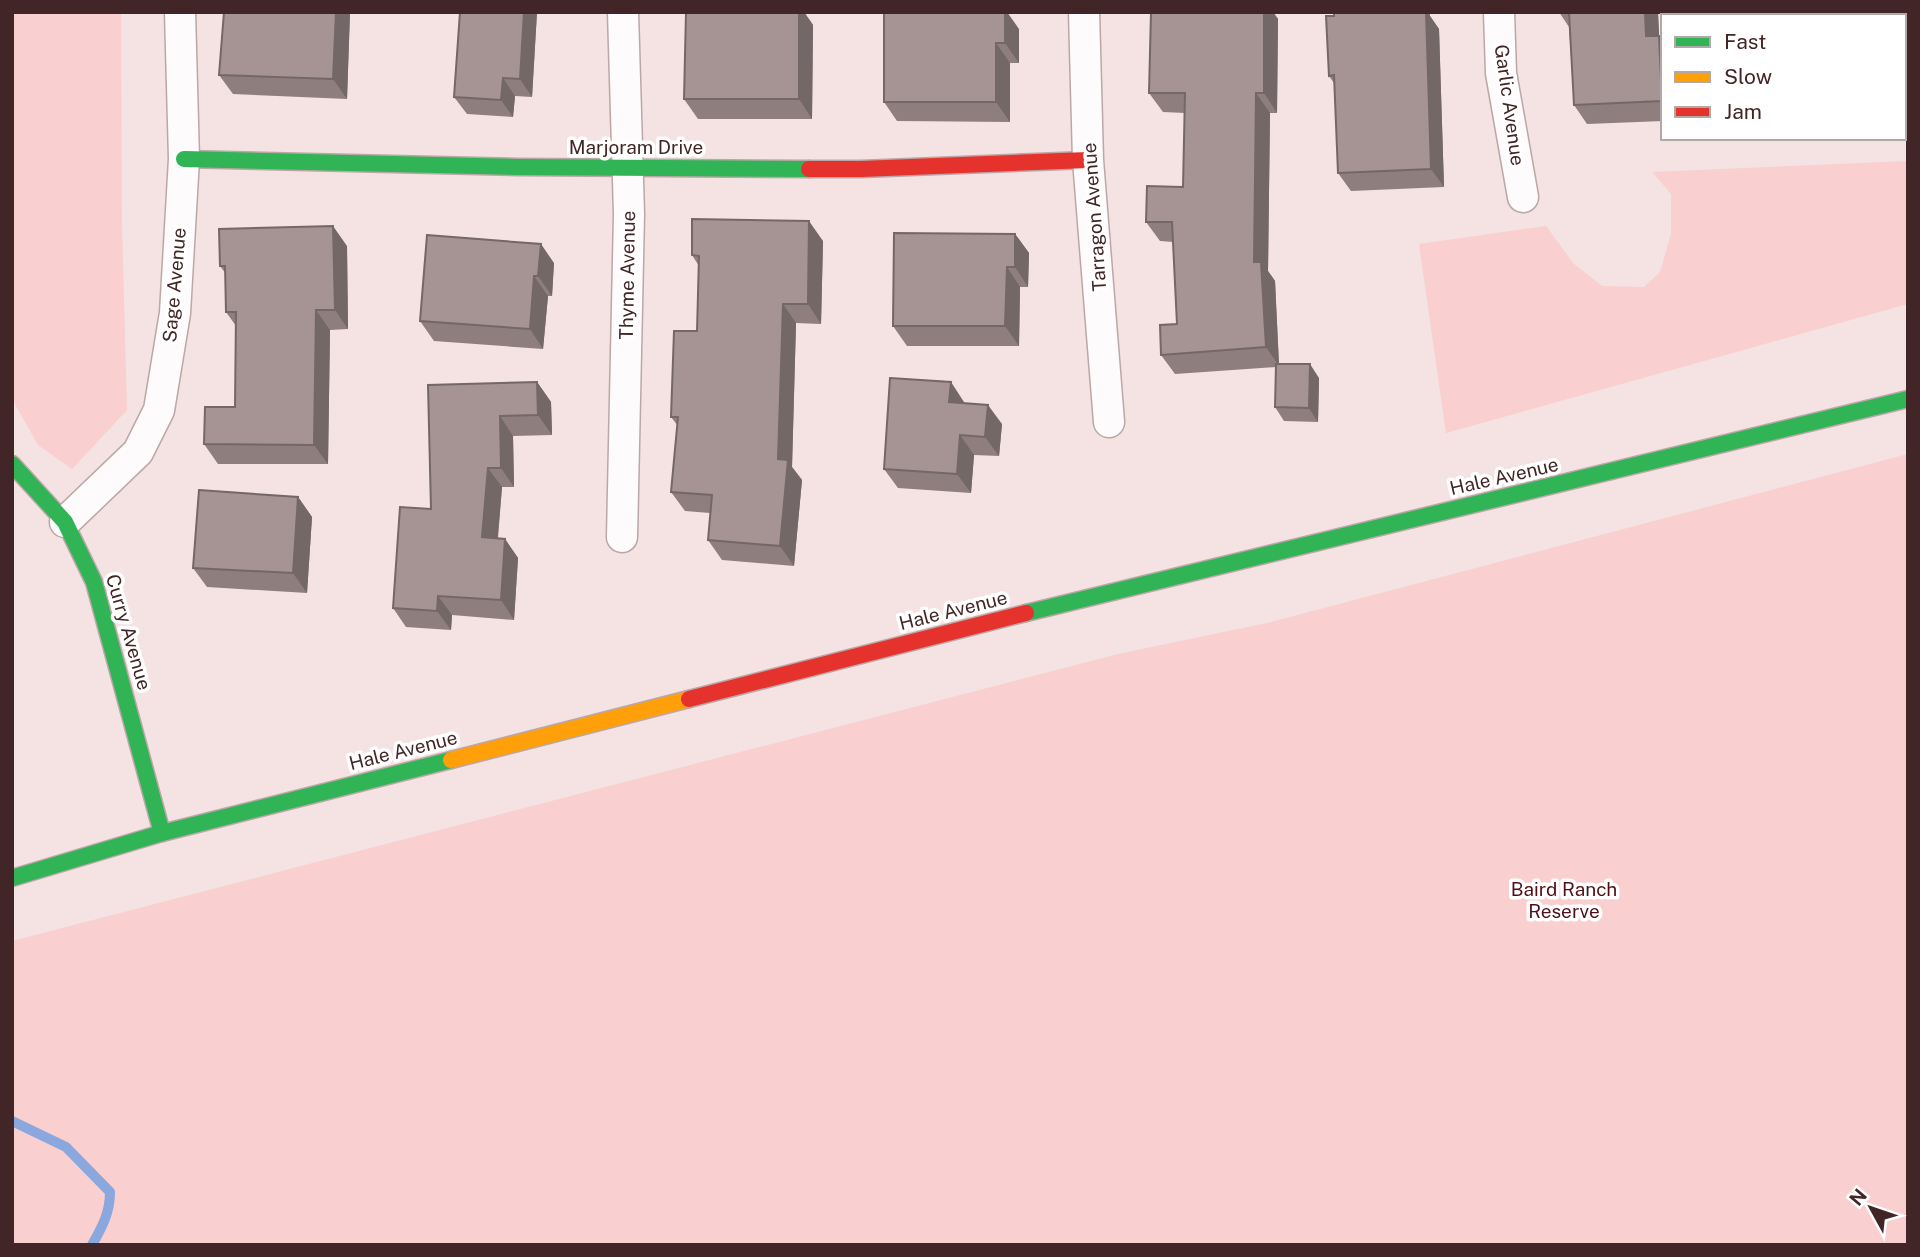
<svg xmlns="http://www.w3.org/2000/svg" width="1920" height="1257" font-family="'Public Sans',sans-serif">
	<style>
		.green { fill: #f9cfcf }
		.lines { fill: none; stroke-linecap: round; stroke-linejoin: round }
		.stream { stroke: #8aa8de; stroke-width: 10 }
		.street-casing { stroke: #bba7a7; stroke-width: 33 }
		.fast-casing { stroke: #bba7a7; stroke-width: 19 }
		.slow-casing { stroke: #bba7a7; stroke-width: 19 }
		.jam-casing { stroke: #bba7a7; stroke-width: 19 }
		.street { stroke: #fdfbfb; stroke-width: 30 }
		.fast { stroke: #30b455; stroke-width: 16 }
		.slow { stroke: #ff9f0a; stroke-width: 16 }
		.jam { stroke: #e5322d; stroke-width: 16 }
		.wall { fill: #8f7e7e }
		.shaded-wall { fill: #746767 }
		.building { fill: #a69393; stroke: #746767; stroke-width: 2 }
		.labels { text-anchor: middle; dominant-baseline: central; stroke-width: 7; stroke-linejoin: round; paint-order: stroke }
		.street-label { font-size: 19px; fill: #422526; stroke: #fff }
		.park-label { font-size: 19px; fill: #500f17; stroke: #fff }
	</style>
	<rect width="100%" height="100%" fill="#f4e3e2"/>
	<g class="green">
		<polygon points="12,12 121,12 122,225 127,410 72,469 38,445 12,399"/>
		<polygon points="1908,161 1908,304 1446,433 1419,244 1546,226 1574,264 1602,286 1644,287 1660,272 1671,234 1671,194 1652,172"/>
		<polygon points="1908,454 1908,1245 12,1245 12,941 1118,654 1267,623"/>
	</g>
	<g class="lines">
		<path class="stream" d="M12,1121L66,1147L110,1192C110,1213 102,1227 92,1245"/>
		<g class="street-casing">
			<g id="street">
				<polyline points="1084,12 1088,160 1109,422"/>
				<polyline points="1499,12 1501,73 1523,197"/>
				<polyline points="1895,12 1896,16"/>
				<polyline points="1904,55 1908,71"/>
				<polyline points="65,522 138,452 159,410 175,313 184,159 180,12"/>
				<polyline points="622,537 629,214 623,12"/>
			</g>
		</g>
		<g class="fast-casing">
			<g id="fast">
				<polyline points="184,159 517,167 809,169"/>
				<polyline points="12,464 65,522 94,582 162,833"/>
				<polyline points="1026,613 1908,399"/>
				<polyline points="12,878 162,833 451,760"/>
			</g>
		</g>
		<g class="slow-casing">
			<polyline id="slow" points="451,760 689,699"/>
		</g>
		<g class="jam-casing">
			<g id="jam">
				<polyline points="809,169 861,169 1088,160"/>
				<polyline points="689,699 1026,613"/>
			</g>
		</g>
		<use href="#street" class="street"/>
		<use href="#fast" class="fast"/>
		<use href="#slow" class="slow"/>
		<use href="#jam" class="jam"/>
	</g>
	<g class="wall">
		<polygon points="224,12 350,12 347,99 233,94 219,75"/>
		<polygon points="537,12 532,97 515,96 513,117 467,114 454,97"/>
		<polygon points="686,12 804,12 813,25 812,119 698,119 684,99"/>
		<polygon points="1151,12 1273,12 1278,19 1277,113 1270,113 1268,271 1275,281 1279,364 1319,378 1318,422 1284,421 1275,407 1276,367 1175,374 1161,355 1177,324 1173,242 1160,241 1146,222 1183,187 1185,113 1163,112 1149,93"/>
		<polygon points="1334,12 1429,12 1430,16 1439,29 1444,187 1351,191 1338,173 1334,83 1329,76"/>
		<polygon points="1559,12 1658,12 1659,36 1663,40 1663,121 1587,124 1574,105 1569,27"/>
		<polygon points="1019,29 1019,63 1010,63 1010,122 897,121 884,102"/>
		<polygon points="1015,234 1029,253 1028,287 1020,287 1019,346 907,346 893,326"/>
		<polygon points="823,241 821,324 796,323 792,467 802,480 794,566 722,560 708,540 710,513 685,511 671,492 678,426 671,417 697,331 699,266 692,255"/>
		<polygon points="347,246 348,329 330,330 328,464 218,464 204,444 235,407 236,326 226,312 226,274 220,266"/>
		<polygon points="554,263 552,296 548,296 543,349 434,341 420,321"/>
		<polygon points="537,382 551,402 552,435 513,436 514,487 502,487 498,538 505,539 518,558 514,620 452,615 451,630 406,627 393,608 431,509 428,385"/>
		<polygon points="964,402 964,403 1002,424 999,456 974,455 971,493 898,488 884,469"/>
		<polygon points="298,497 312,517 307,593 207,587 193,568"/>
	</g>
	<g class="shaded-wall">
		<polygon points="336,12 350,12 347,99 333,79"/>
		<polygon points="524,12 537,12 532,97 520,79"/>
		<polygon points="799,12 804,12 813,25 812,119 799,99"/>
		<polygon points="1005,12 1007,12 1019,29 1019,63 1005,43"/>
		<polygon points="1264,12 1273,12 1278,19 1277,113 1264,93"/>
		<polygon points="1418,12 1429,12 1430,16 1439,29 1444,187 1431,169"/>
		<polygon points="1645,12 1658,12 1660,56 1646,36"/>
		<polygon points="1819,12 1831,12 1832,16 1819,16"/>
		<polygon points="1659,36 1663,40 1663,102 1662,101"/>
		<polygon points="996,43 1010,63 1010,122 996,102"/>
		<polygon points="503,78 515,96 513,117 501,100"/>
		<polygon points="1256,93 1270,113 1268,271 1275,281 1279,366 1266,347 1254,262"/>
		<polygon points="809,221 823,241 821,324 808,304"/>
		<polygon points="333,226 347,246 348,329 335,310"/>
		<polygon points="1015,234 1029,253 1028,287 1015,267"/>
		<polygon points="541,244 554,263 552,296 538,276"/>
		<polygon points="1007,267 1020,287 1019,346 1005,326"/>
		<polygon points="534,276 548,296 543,349 530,329"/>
		<polygon points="783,304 796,323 792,467 802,480 794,566 780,546 778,459"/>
		<polygon points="316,310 330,330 328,464 314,445"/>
		<polygon points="1310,364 1319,378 1318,422 1309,408"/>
		<polygon points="537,382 551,402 552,435 538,415"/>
		<polygon points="951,382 964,402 963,422 949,402"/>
		<polygon points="988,405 1002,424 999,456 985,437"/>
		<polygon points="500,416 513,436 514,487 501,468"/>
		<polygon points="960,435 974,455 971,493 957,474"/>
		<polygon points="488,468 502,487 496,557 482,537"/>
		<polygon points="298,497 312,517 307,593 293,573"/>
		<polygon points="505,539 518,558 514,620 501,600"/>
		<polygon points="438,596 452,615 451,630 437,611"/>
	</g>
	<g class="building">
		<polygon points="224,12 336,12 333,79 219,75"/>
		<polygon points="460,12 524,12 520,79 503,78 501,100 454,97"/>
		<polygon points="686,12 799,12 799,99 684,99"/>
		<polygon points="884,12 1005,12 1005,43 996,43 996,102 884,102"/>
		<polygon points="1151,12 1264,12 1264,93 1256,93 1254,262 1261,262 1266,347 1161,355 1160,325 1177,324 1172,222 1146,222 1147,186 1183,187 1185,93 1149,93"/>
		<polygon points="1334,12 1426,12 1431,169 1338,173 1334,75 1329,76 1326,16 1334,16"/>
		<polygon points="1569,12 1645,12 1646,36 1659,36 1662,101 1574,105"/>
		<rect x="1730" y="12" width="89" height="4"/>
		<polygon points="692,219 809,221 808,304 783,304 778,459 788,460 780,546 708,540 712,495 671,492 678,417 671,417 674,331 697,331 699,256 692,255"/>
		<polygon points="333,226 335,310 316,310 314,445 204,444 205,407 235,407 236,312 226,312 225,266 220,266 219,229"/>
		<polygon points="894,233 1015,234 1015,267 1007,267 1005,326 893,326"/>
		<polygon points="427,235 541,244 538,276 534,276 530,329 420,321"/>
		<polygon points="1276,364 1310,364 1309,408 1275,407"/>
		<polygon points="890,378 951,382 949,402 988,405 985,437 960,435 957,474 884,469"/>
		<polygon points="537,382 538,415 500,416 501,468 488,468 482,537 505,539 501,600 438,596 437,611 393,608 400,507 431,509 428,385"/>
		<polygon points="199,490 298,497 293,573 193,568"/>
	</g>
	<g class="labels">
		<g class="street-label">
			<text transform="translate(1510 105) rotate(82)">Garlic Avenue</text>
			<text x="636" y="147">Marjoram Drive</text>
			<text transform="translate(1094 217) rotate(-94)">Tarragon Avenue</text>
			<text transform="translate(627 275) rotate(-89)">Thyme Avenue</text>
			<text transform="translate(174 285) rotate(-85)">Sage Avenue</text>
			<text transform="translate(1504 476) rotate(-13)">Hale Avenue</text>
			<text transform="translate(953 610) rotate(-14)">Hale Avenue</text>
			<text transform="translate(129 632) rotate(74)">Curry Avenue</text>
			<text transform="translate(403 750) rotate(-14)">Hale Avenue</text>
		</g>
		<g class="park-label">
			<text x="1564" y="889">Baird Ranch<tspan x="1564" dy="22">Reserve</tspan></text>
		</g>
	</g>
	<rect width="1920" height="1257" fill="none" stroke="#422526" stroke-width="28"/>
	<rect x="1661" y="14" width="245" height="126" fill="#ffffff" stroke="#b3a8a8" stroke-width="2"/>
	<rect x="1675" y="37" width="35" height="10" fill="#30b455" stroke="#b3a8a8" stroke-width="2"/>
	<text x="1724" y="49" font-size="21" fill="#422526">Fast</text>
	<rect x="1675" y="72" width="35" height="10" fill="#ff9f0a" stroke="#b3a8a8" stroke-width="2"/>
	<text x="1724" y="84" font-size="21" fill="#422526">Slow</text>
	<rect x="1675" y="107" width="35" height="10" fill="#e5322d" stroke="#b3a8a8" stroke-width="2"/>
	<text x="1724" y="119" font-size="21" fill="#422526">Jam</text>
	<g transform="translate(1871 1208) rotate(310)" stroke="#ffffff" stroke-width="5" paint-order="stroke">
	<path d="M0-5L12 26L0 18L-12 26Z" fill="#422526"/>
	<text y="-10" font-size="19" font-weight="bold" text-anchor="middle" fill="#422526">N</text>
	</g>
</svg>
